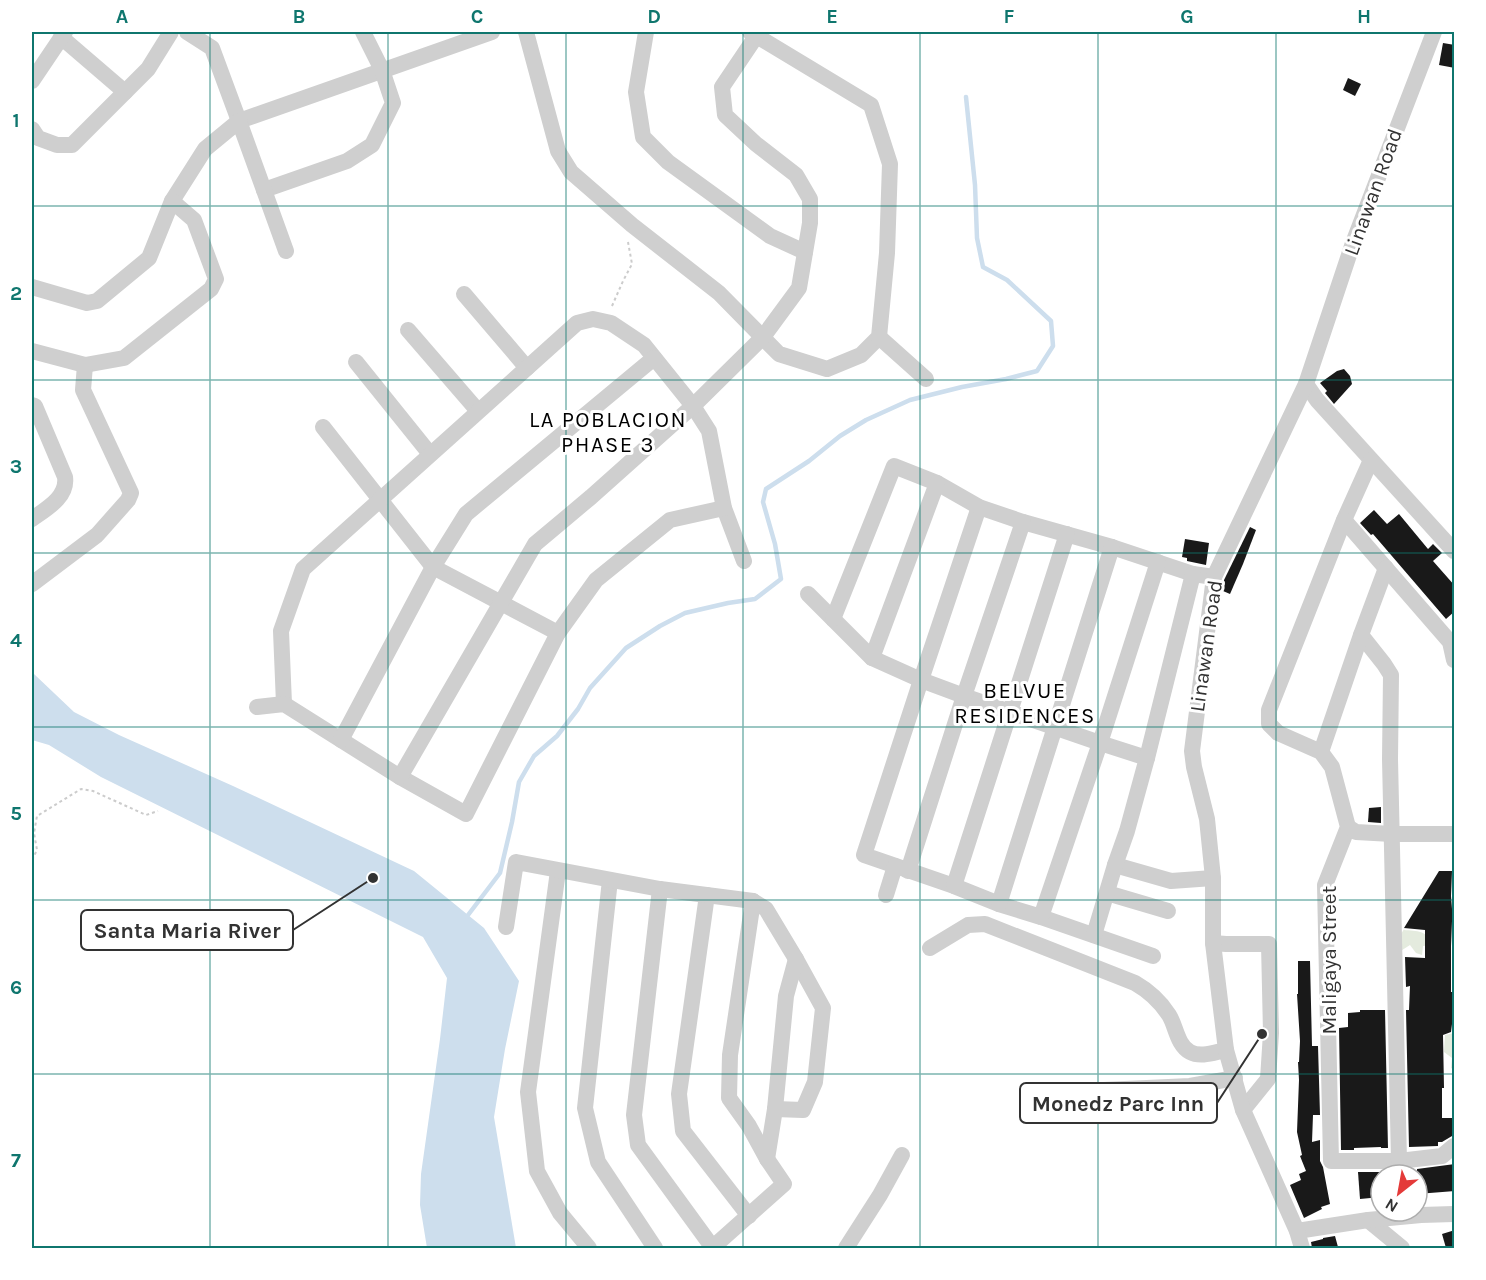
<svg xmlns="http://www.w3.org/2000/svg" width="1486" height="1280" font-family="Karla,sans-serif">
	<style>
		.green { fill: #e4ebde }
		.water { fill: #cddeed }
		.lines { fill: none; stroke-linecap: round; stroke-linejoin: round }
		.stream { stroke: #cddeed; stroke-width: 4.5 }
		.building { fill: #191919 }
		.path { stroke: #ccc; stroke-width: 2; stroke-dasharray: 3 3; stroke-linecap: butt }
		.minor { stroke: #cfcfcf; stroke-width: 16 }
		.grid { fill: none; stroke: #0f766e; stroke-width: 1.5; stroke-opacity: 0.55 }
		.labels { text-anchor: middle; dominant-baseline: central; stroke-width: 6; stroke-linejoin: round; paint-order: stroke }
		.street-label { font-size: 21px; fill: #323232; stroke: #fff }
		.neighbourhood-label { font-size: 22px; letter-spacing: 1.5px; fill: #000; stroke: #fff }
		.leader { fill: none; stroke: #323232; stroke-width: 2 }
		.callout-dot { fill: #323232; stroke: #fff; stroke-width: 2 }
		.callout { fill: #fff; stroke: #323232; stroke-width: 2 }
		.callout-label { font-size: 22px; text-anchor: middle; font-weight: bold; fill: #323232 }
		.neatline { fill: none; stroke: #0f766e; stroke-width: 2 }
		.grid-label { font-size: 20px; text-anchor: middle; font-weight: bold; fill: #0f766e }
	</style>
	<rect width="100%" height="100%" fill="#fff"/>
	<g class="green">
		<path d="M1406,926L1404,930C1417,931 1428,930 1431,945L1423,946L1422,955L1416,953L1410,945L1396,954V942Z"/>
		<polygon points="1454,1033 1454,1070 1451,1068 1452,1058 1444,1052 1445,1035"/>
	</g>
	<polygon class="water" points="32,674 34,674 74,712 119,735 233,786 414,871 484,928 519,981 505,1049 494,1117 516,1248 427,1248 420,1205 421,1174 440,1039 447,978 423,937 101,777 49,745 32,740"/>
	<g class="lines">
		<polyline class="stream" points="465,919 500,873 512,822 519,782 534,756 557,736 578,709 590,688 626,648 660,626 685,613 728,603 755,599 781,579 775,544 763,502 766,489 809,461 840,436 866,420 910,400 962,387 1006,379 1037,371 1053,346 1051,321 1007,280 983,267 977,238 975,185 966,97"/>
	</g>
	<g class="building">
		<polygon points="1443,43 1455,45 1455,68 1439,65"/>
		<polygon points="1348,78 1361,84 1355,96 1343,90"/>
		<polygon points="1344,369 1350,376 1352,384 1334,404 1325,393 1327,391 1320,383 1337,371"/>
		<polygon points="1374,510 1387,524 1399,514 1428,549 1433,544 1442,553 1433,561 1455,586 1455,611 1446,619 1373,534 1371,535 1360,523"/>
		<polygon points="1250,527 1256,530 1243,564 1230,594 1223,591 1224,580"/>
		<polygon points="1185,539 1209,543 1206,565 1187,561 1187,558 1182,557"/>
		<polygon points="1381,807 1381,823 1368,822 1369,808"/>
		<polygon points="1439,871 1452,871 1451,896 1453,922 1452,921 1451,946 1451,992 1453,992 1453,1016 1451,1032 1443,1035 1444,1088 1442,1088 1442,1118 1453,1118 1452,1136 1442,1142 1438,1142 1438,1146 1409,1147 1406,1010 1409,1010 1410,986 1406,987 1405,957 1425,958 1425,930 1404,928"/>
		<polygon points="1298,961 1310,961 1312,1046 1318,1046 1320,1115 1313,1115 1312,1142 1320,1140 1320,1161 1323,1167 1330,1204 1321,1207 1322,1209 1304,1218 1290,1185 1301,1180 1299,1174 1306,1171 1300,1156 1302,1155 1297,1132 1299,1080 1298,1062 1299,1062 1300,1041 1297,994 1298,994"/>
		<polygon points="1360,1010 1385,1010 1388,1148 1381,1148 1381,1147 1354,1148 1354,1150 1341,1150 1339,1028 1348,1027 1348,1013 1360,1012"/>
		<polygon points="1455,1164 1455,1191 1417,1194 1417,1169"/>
		<polygon points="1358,1172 1381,1172 1381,1197 1360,1199"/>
		<polygon points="1455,1230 1455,1248 1446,1248 1442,1234"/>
		<polygon points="1335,1236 1338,1247 1312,1248 1311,1242 1323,1239 1323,1238"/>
	</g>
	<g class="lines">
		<g class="path">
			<polyline points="612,306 623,281 632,264 628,242"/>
			<polyline points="32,860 37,850 34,833 37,816 81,789 93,791 146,815 158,811"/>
		</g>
		<g class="minor">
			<polyline points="187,32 212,48 239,121 492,32"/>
			<polyline points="526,32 558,151 571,172 632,225 719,293 779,354 827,369 861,355 879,337 887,253 890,164 871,105 750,32"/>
			<polyline points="646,32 636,92 643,137 668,162 770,236 805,252"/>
			<polyline points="61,37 125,92"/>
			<polyline points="32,81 65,32"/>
			<polyline points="32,129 38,138 57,145 72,145 148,69 171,32"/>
			<polyline points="264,190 347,161 372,145 393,103 382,70 363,32"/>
			<polyline points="32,287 87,303 97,301 149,258 172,201 205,149 239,121 286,251"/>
			<polyline points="464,294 527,368"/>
			<polyline points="408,330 478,411"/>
			<polyline points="879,337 926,379"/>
			<polyline points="32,351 85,365 124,358 211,289 216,279 194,220 172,201"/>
			<polyline points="356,362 430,454"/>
			<polyline points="1306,384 1317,400 1454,551"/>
			<path d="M32,405L35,406L65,477C68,497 46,509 32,519"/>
			<polyline points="323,427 433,567 558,633"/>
			<polyline points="1371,460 1344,520 1269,710 1269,724 1278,733 1321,752 1332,767 1348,827 1325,885 1331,1161 1399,1161 1442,1156 1454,1146"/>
			<polyline points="979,507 921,680 864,855 954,886 999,904 1041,917 1153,956"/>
			<polyline points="1344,520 1450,642 1454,660"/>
			<polyline points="32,584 97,535 128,500 131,493 83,390 85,365"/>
			<polyline points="808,594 872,658 921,680 964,696 1100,743 1147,758"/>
			<polyline points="833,619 894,466 937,483 979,507 1023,522 1112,547 1193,574 1214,577"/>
			<polyline points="1361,635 1384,664 1391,675 1390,759 1399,1161"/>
			<polyline points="872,658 937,483"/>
			<polyline points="284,704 281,631 303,569 577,323 593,319 611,323 644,345 693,406 709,431 724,508 744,561"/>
			<polyline points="257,707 284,704 400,777 466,814 558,633 596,580 670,520 724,508"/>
			<polyline points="341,740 433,567 466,514 654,358"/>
			<polyline points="1321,752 1361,635 1386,568"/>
			<polyline points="400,777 535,544 591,497 693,406 763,337 799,288 810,223 810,199 796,175 756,144 725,115 722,87 759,32"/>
			<polyline points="1348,827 1356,832 1392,834 1454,834"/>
			<polyline points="1115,865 1171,881 1213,878"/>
			<polyline points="558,871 528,1092 537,1171 560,1213 589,1248"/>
			<polyline points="908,871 964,696 1023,522"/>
			<polyline points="610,880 585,1108 598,1162 655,1248"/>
			<polyline points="954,886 1067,534"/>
			<polyline points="660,889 634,1115 638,1145 713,1248"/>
			<polyline points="1107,893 1168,911"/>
			<polyline points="707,895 679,1094 683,1131 749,1216"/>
			<polyline points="886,895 895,866"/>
			<polyline points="999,904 1112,547"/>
			<polyline points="1041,917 1100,743 1158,562"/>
			<polyline points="506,927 516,862 660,889 753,901 766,909 796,959 823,1008 815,1082 803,1110 775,1109"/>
			<polyline points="1094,935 1115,865 1127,831 1147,758 1193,574"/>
			<polyline points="1213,943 1226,944 1269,944 1271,1033 1268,1079 1243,1110"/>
			<path d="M930,948L968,925L985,924L1135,983C1149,991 1160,1001 1169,1015C1176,1026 1177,1045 1190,1052C1201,1058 1215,1052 1226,1050"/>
			<polyline points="1060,1092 1190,1086 1235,1078"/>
			<polyline points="767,1159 775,1109 786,996 796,959"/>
			<polyline points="1368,1220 1402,1248"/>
			<polyline points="1297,1231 1368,1220 1421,1215 1454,1214"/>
			<polyline points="712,1248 784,1184 767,1159 749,1126 729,1098 730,1055 753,901"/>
			<polyline points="846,1248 880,1195 902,1155"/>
			<polyline points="1302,1248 1297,1231 1243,1110 1226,1050 1213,943 1213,878 1207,819 1194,767 1192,751 1214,577 1306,384 1353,243 1434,32"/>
		</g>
	</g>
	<path class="grid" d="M210,32V1248M388,32V1248M566,32V1248M743,32V1248M920,32V1248M1098,32V1248M1276,32V1248M32,206H1454M32,380H1454M32,553H1454M32,727H1454M32,900H1454M32,1074H1454"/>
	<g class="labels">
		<g class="street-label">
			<text transform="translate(1373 192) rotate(-70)">Linawan Road</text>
			<text transform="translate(1206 646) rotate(-82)">Linawan Road</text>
			<text transform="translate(1329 960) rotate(-90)">Maligaya Street</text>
		</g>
		<g class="neighbourhood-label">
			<text x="608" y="420">LA POBLACION<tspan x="608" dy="25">PHASE 3</tspan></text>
			<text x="1025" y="691">BELVUE<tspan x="1025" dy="25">RESIDENCES</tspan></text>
		</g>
	</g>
	<path class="leader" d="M373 878L293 930M1262 1034L1217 1103"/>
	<g class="callout-dot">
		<circle cx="373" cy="878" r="6"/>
		<circle cx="1262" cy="1034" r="6"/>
	</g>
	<g class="callout">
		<rect x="81" y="910" width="212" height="40" rx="6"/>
		<rect x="1020" y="1083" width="197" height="40" rx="6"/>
	</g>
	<g class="callout-label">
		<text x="187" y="938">Santa Maria River</text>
		<text x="1118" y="1111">Monedz Parc Inn</text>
	</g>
	<rect width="1486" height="1280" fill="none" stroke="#ffffff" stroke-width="66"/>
	<g transform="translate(1399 1193) rotate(211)"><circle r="28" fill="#ffffff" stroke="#adadad" stroke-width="1.5"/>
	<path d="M0-4.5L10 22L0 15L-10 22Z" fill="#e43a39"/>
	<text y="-9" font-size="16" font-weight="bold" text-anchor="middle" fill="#323232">N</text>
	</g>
	<rect x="33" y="33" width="1420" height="1214" class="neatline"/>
	<g class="grid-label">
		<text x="122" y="23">A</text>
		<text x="299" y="23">B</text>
		<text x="477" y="23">C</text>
		<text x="654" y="23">D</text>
		<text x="832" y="23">E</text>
		<text x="1009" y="23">F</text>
		<text x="1187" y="23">G</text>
		<text x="1364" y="23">H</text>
		<text x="16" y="127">1</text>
		<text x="16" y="300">2</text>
		<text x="16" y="473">3</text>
		<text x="16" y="647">4</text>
		<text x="16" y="820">5</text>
		<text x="16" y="994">6</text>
		<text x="16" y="1167">7</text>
	</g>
</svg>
